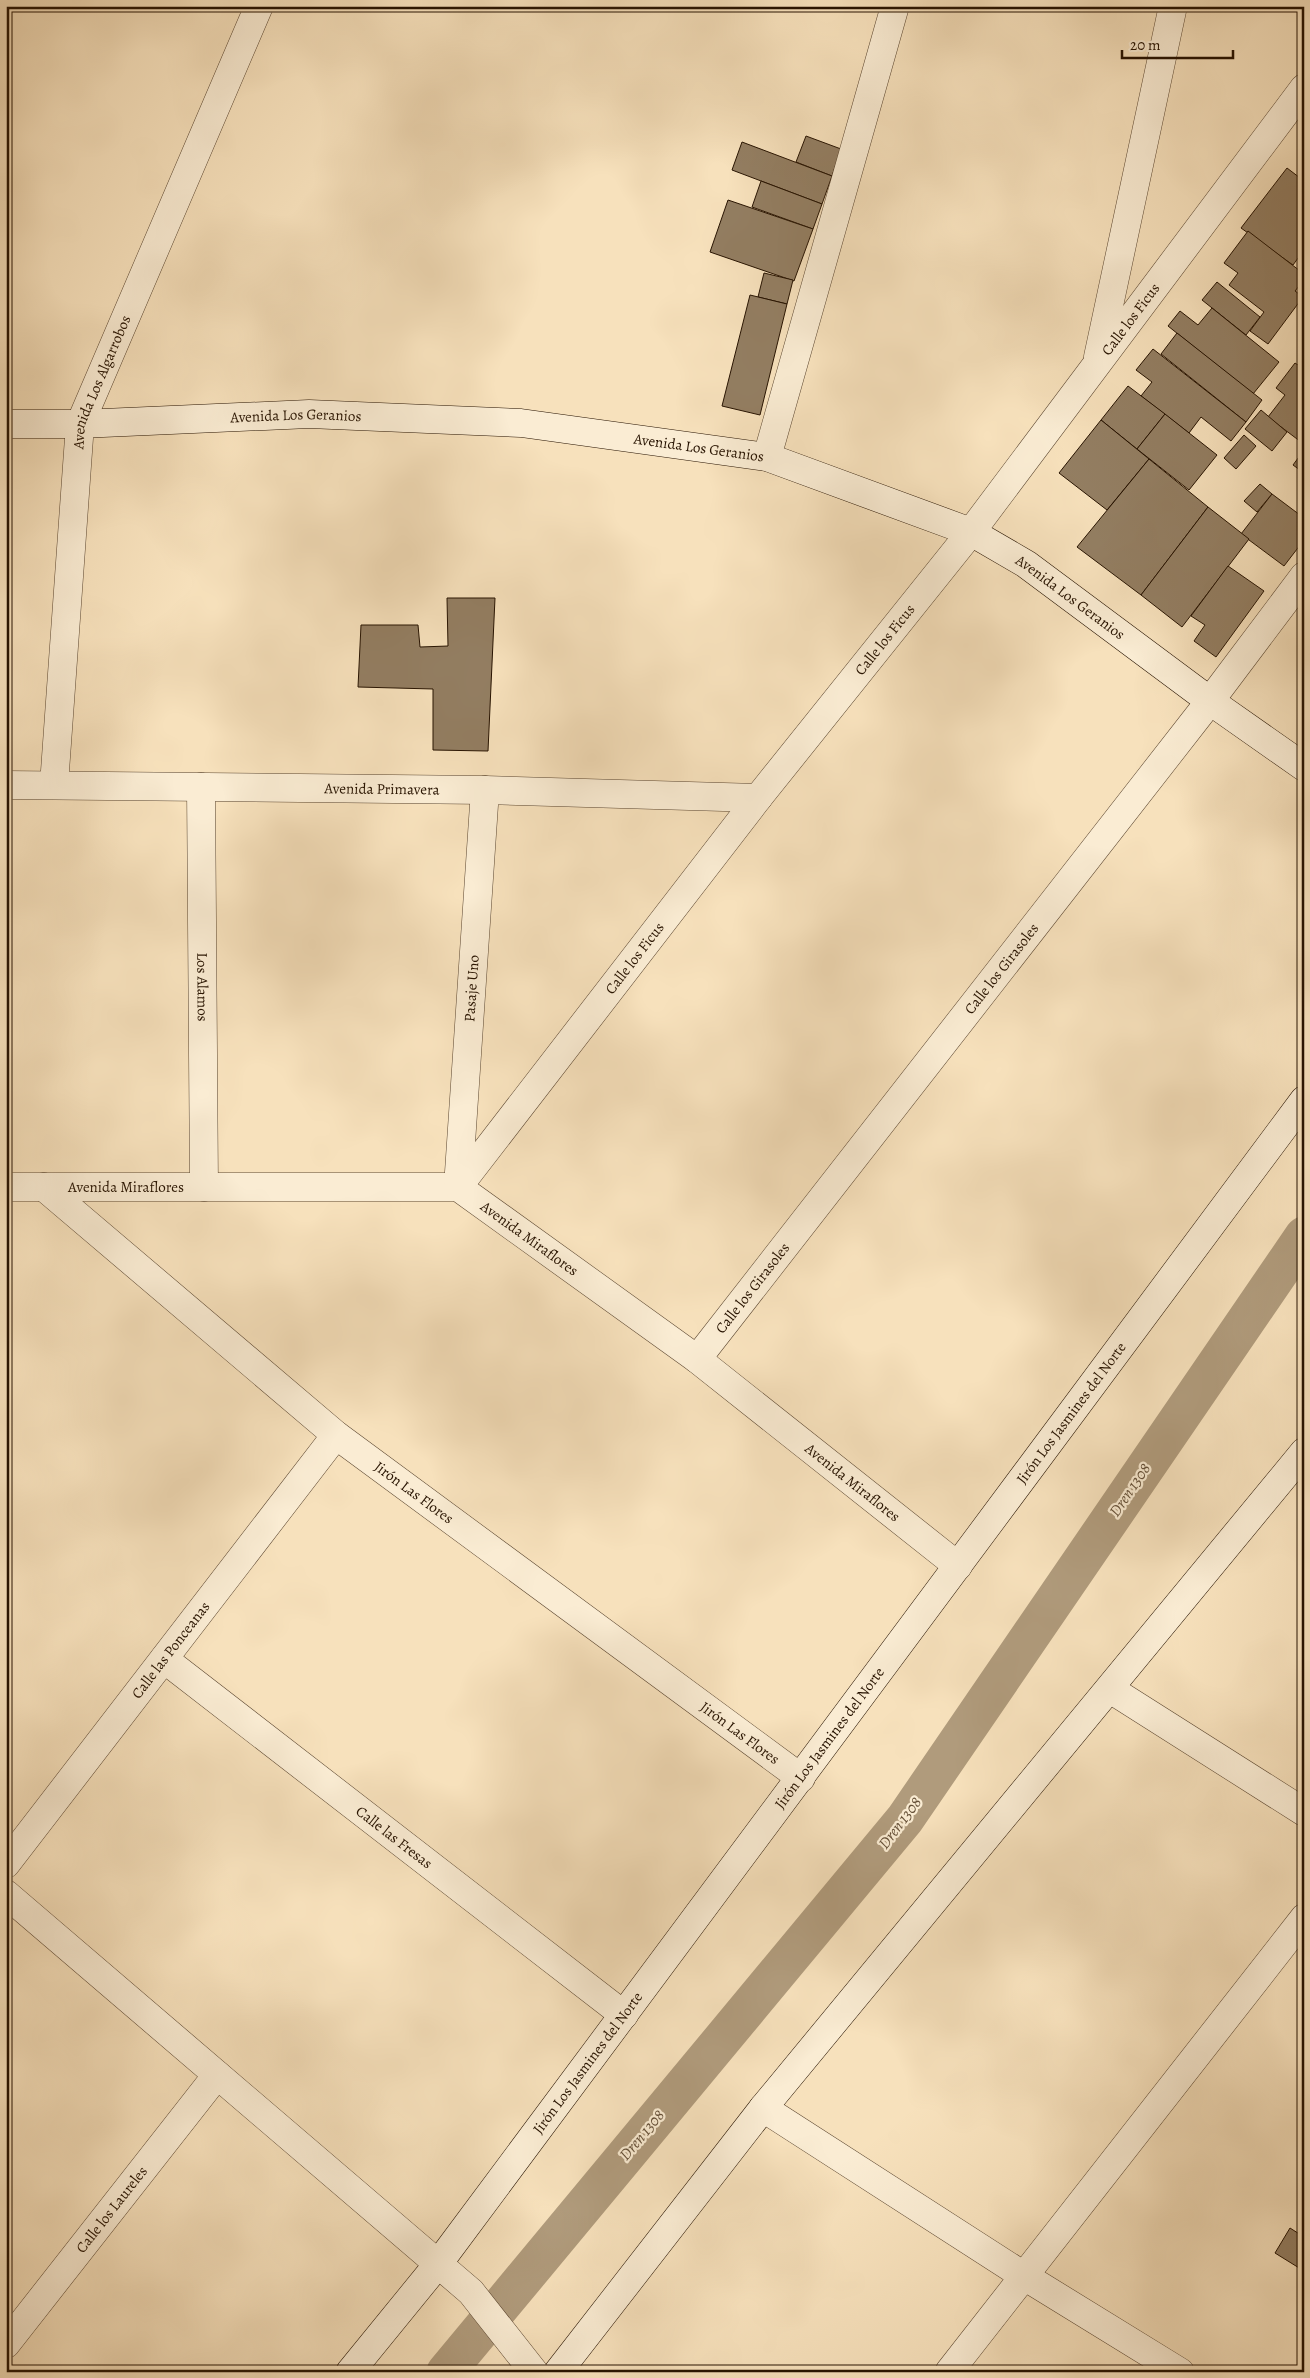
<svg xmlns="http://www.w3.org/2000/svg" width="1310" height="2378" font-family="Alegreya,serif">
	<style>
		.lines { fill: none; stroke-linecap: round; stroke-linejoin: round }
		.canal { stroke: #b09b7c; stroke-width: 39 }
		.building { fill: #937e62; stroke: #271301 }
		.street-casing { stroke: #5b4630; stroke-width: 29 }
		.secondary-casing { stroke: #271301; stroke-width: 29 }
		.street { stroke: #faecd3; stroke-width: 28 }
		.secondary { stroke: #faecd3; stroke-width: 28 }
		.labels { text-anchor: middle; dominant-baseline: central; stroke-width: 4.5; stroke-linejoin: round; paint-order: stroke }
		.street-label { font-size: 15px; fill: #271301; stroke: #faecd3 }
		.water-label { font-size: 16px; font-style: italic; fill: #655038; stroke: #faecd3 }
	</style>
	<rect width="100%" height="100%" fill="#f7e1bc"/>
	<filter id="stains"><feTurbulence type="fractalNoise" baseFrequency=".004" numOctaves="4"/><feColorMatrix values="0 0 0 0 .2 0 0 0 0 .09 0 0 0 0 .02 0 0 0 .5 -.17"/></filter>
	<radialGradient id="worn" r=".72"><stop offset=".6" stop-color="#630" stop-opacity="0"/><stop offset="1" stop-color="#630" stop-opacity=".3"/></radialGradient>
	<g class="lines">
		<polyline class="canal" points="446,2372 905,1819 1304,1236"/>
	</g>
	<g class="building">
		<polygon points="806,136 841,149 832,176 796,162"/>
		<polygon points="742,142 832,176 822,204 732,170"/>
		<polygon points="1287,168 1304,181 1304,250 1293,265 1241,228"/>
		<polygon points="761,181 822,204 813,229 752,207"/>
		<polygon points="728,200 813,229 794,281 710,252"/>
		<polygon points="1248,231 1304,274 1304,280 1295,291 1303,297 1268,344 1250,331 1264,312 1229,285 1238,273 1224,263"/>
		<polygon points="764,273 793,280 787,304 758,297"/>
		<polygon points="1217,282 1260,317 1246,335 1202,300"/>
		<polygon points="750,295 787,304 760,415 722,406"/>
		<polygon points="1212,308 1279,362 1253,394 1168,326 1180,311 1198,325"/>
		<polygon points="1177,333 1262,400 1246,422 1161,354"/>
		<polygon points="1153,349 1246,422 1231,441 1201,417 1189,433 1141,396 1152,382 1136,370"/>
		<polygon points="1295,363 1304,369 1304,438 1301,442 1268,417 1285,395 1276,388"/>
		<polygon points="1128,386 1165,414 1137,449 1101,420"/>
		<polygon points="1261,410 1287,432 1272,451 1245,429"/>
		<polygon points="1165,414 1217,455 1189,490 1137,449"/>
		<polygon points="1101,420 1149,459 1107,510 1059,473"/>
		<polygon points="1244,435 1256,446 1236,469 1224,458"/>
		<polygon points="1304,450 1304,473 1293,465"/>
		<polygon points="1149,459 1208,507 1141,595 1077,547"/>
		<polygon points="1260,484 1272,494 1257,512 1244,501"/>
		<polygon points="1272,494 1304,518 1304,540 1284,566 1241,534"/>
		<polygon points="1208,507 1249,539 1182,627 1141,595"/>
		<polygon points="1228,566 1264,591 1216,657 1194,641 1205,625 1191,616"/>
		<polygon points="447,598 495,598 488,751 433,750 433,689 358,687 361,625 418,625 420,647 448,646"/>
		<polygon points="1290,2228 1304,2237 1304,2271 1275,2253"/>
	</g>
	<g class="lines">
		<g class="street-casing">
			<g id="street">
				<polyline points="1098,357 1173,6"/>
				<polyline points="767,457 895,6"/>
				<path id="s1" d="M6,785L485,790L758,798"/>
				<path id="s2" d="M54,785L80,424L259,6"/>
				<path id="s3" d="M201,787L204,1187"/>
				<path id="s4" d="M6,1187H458L697,1359L958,1566"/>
				<path id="s5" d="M44,1187L336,1435L801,1778"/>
				<path id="s6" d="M458,1187L758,798L971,532L1304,88"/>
				<path id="s7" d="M458,1187L485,790"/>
				<path id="s8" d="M697,1359L1210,701L1304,576"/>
				<path id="s9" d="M164,1659L624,2015"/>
				<polyline points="1110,1689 1304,1812"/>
				<path id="s10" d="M6,1864L336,1435"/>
				<polyline points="6,1894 471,2292 534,2372"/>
				<polyline points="763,2108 1024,2276 1180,2372"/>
				<path id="s11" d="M6,2344L217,2075"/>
				<polyline points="949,2372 1304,1918"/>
			</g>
		</g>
		<g class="secondary-casing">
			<g id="secondary">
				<path id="s12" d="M6,424H80L309,414L521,423L767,457L971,532L1026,564L1210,701L1304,767"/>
				<path id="s13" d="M350,2372L438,2264L1304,1100"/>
				<polyline points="558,2372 763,2108 1304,1452"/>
			</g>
		</g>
		<use href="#street" class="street"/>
		<use href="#secondary" class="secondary"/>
	</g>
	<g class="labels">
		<g class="street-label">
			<text stroke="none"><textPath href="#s6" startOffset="1098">Calle los Ficus</textPath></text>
			<text stroke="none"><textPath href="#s2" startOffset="408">Avenida Los Algarrobos</textPath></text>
			<text stroke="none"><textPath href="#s12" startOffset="290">Avenida Los Geranios</textPath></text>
			<text stroke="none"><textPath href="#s12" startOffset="695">Avenida Los Geranios</textPath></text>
			<text stroke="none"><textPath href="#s12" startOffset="1100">Avenida Los Geranios</textPath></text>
			<text stroke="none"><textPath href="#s6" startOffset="694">Calle los Ficus</textPath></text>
			<text stroke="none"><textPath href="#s1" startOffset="376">Avenida Primavera</textPath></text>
			<text stroke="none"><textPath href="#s6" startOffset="289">Calle los Ficus</textPath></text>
			<text stroke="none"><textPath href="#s8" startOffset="495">Calle los Girasoles</textPath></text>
			<text stroke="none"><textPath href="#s3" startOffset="200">Los Alamos</textPath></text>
			<text stroke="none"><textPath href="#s7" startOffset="199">Pasaje Uno</textPath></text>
			<text stroke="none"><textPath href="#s4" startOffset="120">Avenida Miraflores</textPath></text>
			<text stroke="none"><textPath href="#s4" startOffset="540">Avenida Miraflores</textPath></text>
			<text stroke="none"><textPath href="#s8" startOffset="90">Calle los Girasoles</textPath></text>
			<text stroke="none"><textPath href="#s13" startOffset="1200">Jirón Los Jasmines del Norte</textPath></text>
			<text stroke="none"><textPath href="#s4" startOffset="945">Avenida Miraflores</textPath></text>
			<text stroke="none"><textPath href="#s5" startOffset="480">Jirón Las Flores</textPath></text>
			<text stroke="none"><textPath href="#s10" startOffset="270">Calle las Ponceanas</textPath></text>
			<text stroke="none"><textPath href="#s5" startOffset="885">Jirón Las Flores</textPath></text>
			<text stroke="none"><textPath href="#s13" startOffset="795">Jirón Los Jasmines del Norte</textPath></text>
			<text stroke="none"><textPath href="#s9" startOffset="291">Calle las Fresas</textPath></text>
			<text stroke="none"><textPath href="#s13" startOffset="390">Jirón Los Jasmines del Norte</textPath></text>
			<text stroke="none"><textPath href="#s11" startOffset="171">Calle los Laureles</textPath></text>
		</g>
		<g class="water-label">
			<text transform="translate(1130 1490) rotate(-56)">Dren 1308</text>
			<text transform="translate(900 1823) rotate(-53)">Dren 1308</text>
			<text transform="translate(642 2135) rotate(-50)">Dren 1308</text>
		</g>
	</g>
	<rect width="1310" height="2378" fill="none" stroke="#f7e1bc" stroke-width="25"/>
	<rect x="8" y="8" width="1295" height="2363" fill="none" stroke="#271301" stroke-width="2.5"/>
	<rect x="12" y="12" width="1285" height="2353" fill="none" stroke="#271301"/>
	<path d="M1122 50v8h111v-8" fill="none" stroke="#271301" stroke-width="2.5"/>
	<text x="1130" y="50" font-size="15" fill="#271301" stroke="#faecd3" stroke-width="4" paint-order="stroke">20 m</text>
	<rect width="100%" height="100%" filter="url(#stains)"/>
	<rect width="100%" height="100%" fill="url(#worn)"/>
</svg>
